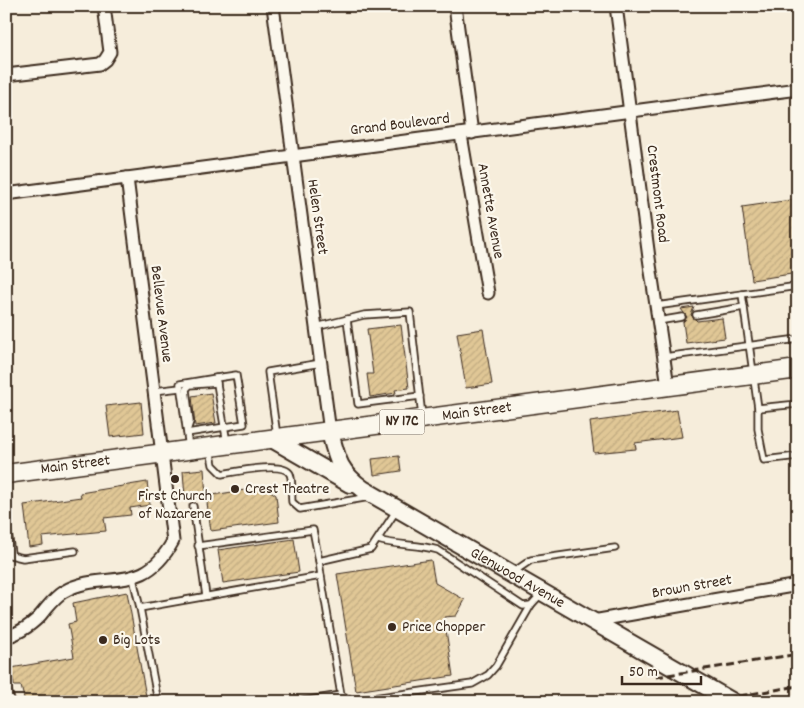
<svg xmlns="http://www.w3.org/2000/svg" width="804" height="708" font-family="Dekko,sans-serif">
	<style>
		.building { fill: url(#building-hatch); stroke: #3b2a1e }
		.lines { fill: none; stroke-linecap: round; stroke-linejoin: round }
		.lane-casing { stroke: #3b2a1e; stroke-width: 9 }
		.street-casing { stroke: #3b2a1e; stroke-width: 15 }
		.secondary-casing { stroke: #3b2a1e; stroke-width: 20 }
		.primary-casing { stroke: #3b2a1e; stroke-width: 21 }
		.lane { stroke: #fbf7ec; stroke-width: 5.5 }
		.street { stroke: #fbf7ec; stroke-width: 11 }
		.secondary { stroke: #fbf7ec; stroke-width: 16 }
		.primary { stroke: #fbf7ec; stroke-width: 18 }
		.rail { stroke: #3b2a1e; stroke-width: 3; stroke-dasharray: 8 4; stroke-linecap: butt }
		.poi-dot { fill: #3b2a1e; stroke: #fbf7ec; stroke-width: 2 }
		.labels { text-anchor: middle; dominant-baseline: central; stroke-width: 4.5; stroke-linejoin: round; paint-order: stroke }
		.shield { fill: #fbf7ec; stroke: #75685c; stroke-width: 1 }
		.shield-label { font-size: 15px; font-weight: bold; fill: #3b2a1e }
		.street-label { font-size: 16px; fill: #3b2a1e; stroke: #fbf7ec }
		.poi-label { font-size: 16px; fill: #3b2a1e; stroke: #fbf7ec; text-anchor: start }
	</style>
	<defs>
		<pattern id="building-hatch" width="6" height="6" patternUnits="userSpaceOnUse" patternTransform="scale(1.25)"><rect width="6" height="6" fill="#e0c796"/><path d="M-1 1l2-2M0 6l6-6M5 7l2-2" fill="none" stroke="#c1ab81"/></pattern>
	</defs>
	<rect width="100%" height="100%" fill="#f6eddb"/>
	<filter id="ink" filterUnits="userSpaceOnUse"><feTurbulence type="fractalNoise" baseFrequency=".02" numOctaves="2"/><feDisplacementMap in="SourceGraphic" scale="10" xChannelSelector="R" yChannelSelector="G"/><feConvolveMatrix kernelMatrix="1 2 1 2 8 2 1 2 1" color-interpolation-filters="sRGB"/></filter>
	<g filter="url(#ink)">
		<g class="building">
			<polygon points="798,199 798,273 752,280 742,207"/>
			<polygon points="694,307 691,315 697,321 722,318 725,338 686,343 683,322 687,317 681,309"/>
			<polygon points="401,325 409,388 395,390 396,393 370,397 367,374 373,374 367,329"/>
			<polygon points="483,329 492,384 466,388 457,333"/>
			<polygon points="211,393 216,423 195,426 192,396"/>
			<polygon points="141,402 144,433 110,437 106,406"/>
			<polygon points="677,410 682,437 635,443 636,449 594,453 590,422"/>
			<polygon points="399,456 401,471 374,475 372,459"/>
			<polygon points="204,469 206,496 185,498 183,471"/>
			<polygon points="147,482 150,505 130,508 131,515 104,518 106,531 42,537 43,545 29,547 24,505 81,497 80,493"/>
			<polygon points="265,487 276,495 279,522 211,531 206,496"/>
			<polygon points="294,539 299,572 223,583 218,550"/>
			<polygon points="431,560 435,583 465,600 456,616 444,617 453,676 356,691 337,574"/>
			<polygon points="127,592 147,702 25,702 21,686 14,686 11,668 74,657 68,624 76,622 73,603"/>
		</g>
		<g class="lines">
			<g class="lane-casing">
				<g id="lane">
					<polyline points="742,294 798,286"/>
					<polyline points="656,306 742,294 758,408 758,429 764,460 798,456"/>
					<polyline points="696,315 744,307"/>
					<polyline points="347,319 358,404 420,396"/>
					<polyline points="658,321 682,317"/>
					<polyline points="316,327 364,315 410,312 422,416"/>
					<polyline points="664,357 798,339"/>
					<polyline points="154,391 180,388"/>
					<polyline points="758,408 798,404"/>
					<polyline points="187,431 190,422 186,389 190,385 217,383"/>
					<polyline points="187,433 244,424 236,375 216,378"/>
					<polyline points="277,436 268,372 321,363"/>
					<polyline points="189,448 180,384 216,378 227,443"/>
					<path d="M210,449L213,465L222,474C234,472 284,461 290,474C293,481 291,494 292,502L300,509L370,497"/>
					<polyline points="193,506 206,596"/>
					<polyline points="6,519 11,553"/>
					<path d="M378,540C398,546 418,544 438,550L523,606L531,605L542,593"/>
					<polyline points="198,546 313,530 319,561"/>
					<polyline points="6,554 23,558 75,551"/>
					<polyline points="512,573 531,560 615,548"/>
					<polyline points="321,576 341,695"/>
					<polyline points="133,578 140,608 321,576 319,561 371,549 396,511"/>
					<polyline points="140,608 158,702"/>
					<polyline points="6,686 12,702"/>
					<polyline points="296,702 341,695 352,701 472,684 488,675 496,666 531,605"/>
				</g>
			</g>
			<g class="street-casing">
				<g id="street">
					<polyline points="273,6 330,432"/>
					<polyline points="455,6 472,133"/>
					<polyline points="616,6 649,258 668,386"/>
					<polyline points="6,75 100,64 105,60 110,52 104,6"/>
					<polyline points="461,135 488,293"/>
					<path d="M6,194C270,159 534,124 798,89"/>
					<polyline points="593,621 798,585"/>
					<path d="M6,637C20,633 35,623 44,611C50,604 55,597 63,592C105,568 142,598 173,541L127,178"/>
				</g>
			</g>
			<g class="secondary-casing">
				<g id="secondary">
					<path id="s1" d="M330,432C337,460 339,471 363,489L733,702"/>
					<polyline points="272,439 350,484"/>
				</g>
			</g>
			<g class="primary-casing">
				<g id="primary">
					<path id="s2" d="M6,474L798,369"/>
				</g>
			</g>
			<use href="#lane" class="lane"/>
			<use href="#street" class="street"/>
			<use href="#secondary" class="secondary"/>
			<use href="#primary" class="primary"/>
			<g class="rail">
				<polyline points="656,677 798,654"/>
				<polyline points="704,702 798,686"/>
			</g>
		</g>
	</g>
	<g class="poi-dot">
		<circle cx="175" cy="479" r="5"/>
		<circle cx="235" cy="489" r="5"/>
		<circle cx="392" cy="627" r="5"/>
		<circle cx="103" cy="640" r="5"/>
	</g>
	<g class="labels">
		<rect class="shield" x="379.5" y="409.5" width="45" height="25" rx="4"/>
		<g class="shield-label">
			<text x="402" y="422">NY 17C</text>
		</g>
		<g class="street-label">
			<text transform="translate(400 125) rotate(-7)">Grand Boulevard</text>
			<text transform="translate(657 194) rotate(83)">Crestmont Road</text>
			<text transform="translate(490 211) rotate(80)">Annette Avenue</text>
			<text transform="translate(317 217) rotate(82)">Helen Street</text>
			<text transform="translate(161 314) rotate(83)">Bellevue Avenue</text>
			<text stroke="none"><textPath href="#s2" startOffset="475">Main Street</textPath></text>
			<text stroke="none"><textPath href="#s2" startOffset="70">Main Street</textPath></text>
			<text stroke="none"><textPath href="#s1" startOffset="246">Glenwood Avenue</textPath></text>
			<text transform="translate(692 587) rotate(-10)">Brown Street</text>
		</g>
		<g class="poi-label">
			<text x="245" y="489">Crest Theatre</text>
			<text x="175" y="496" text-anchor="middle">First Church<tspan x="175" dy="18">of Nazarene</tspan></text>
			<text x="402" y="627">Price Chopper</text>
			<text x="113" y="640">Big Lots</text>
		</g>
	</g>
	<rect width="804" height="708" fill="none" stroke="#fbf7ec" stroke-width="25"/>
	<rect x="12" y="12" width="779" height="683" fill="none" stroke="#3b2a1e" stroke-width="2" filter="url(#ink)"/>
	<path d="M622 676v8h79v-8" fill="none" stroke="#3b2a1e" stroke-width="2.5"/>
	<text x="629" y="676" font-size="15" fill="#3b2a1e" stroke="#fbf7ec" stroke-width="4" paint-order="stroke">50 m</text>
</svg>
